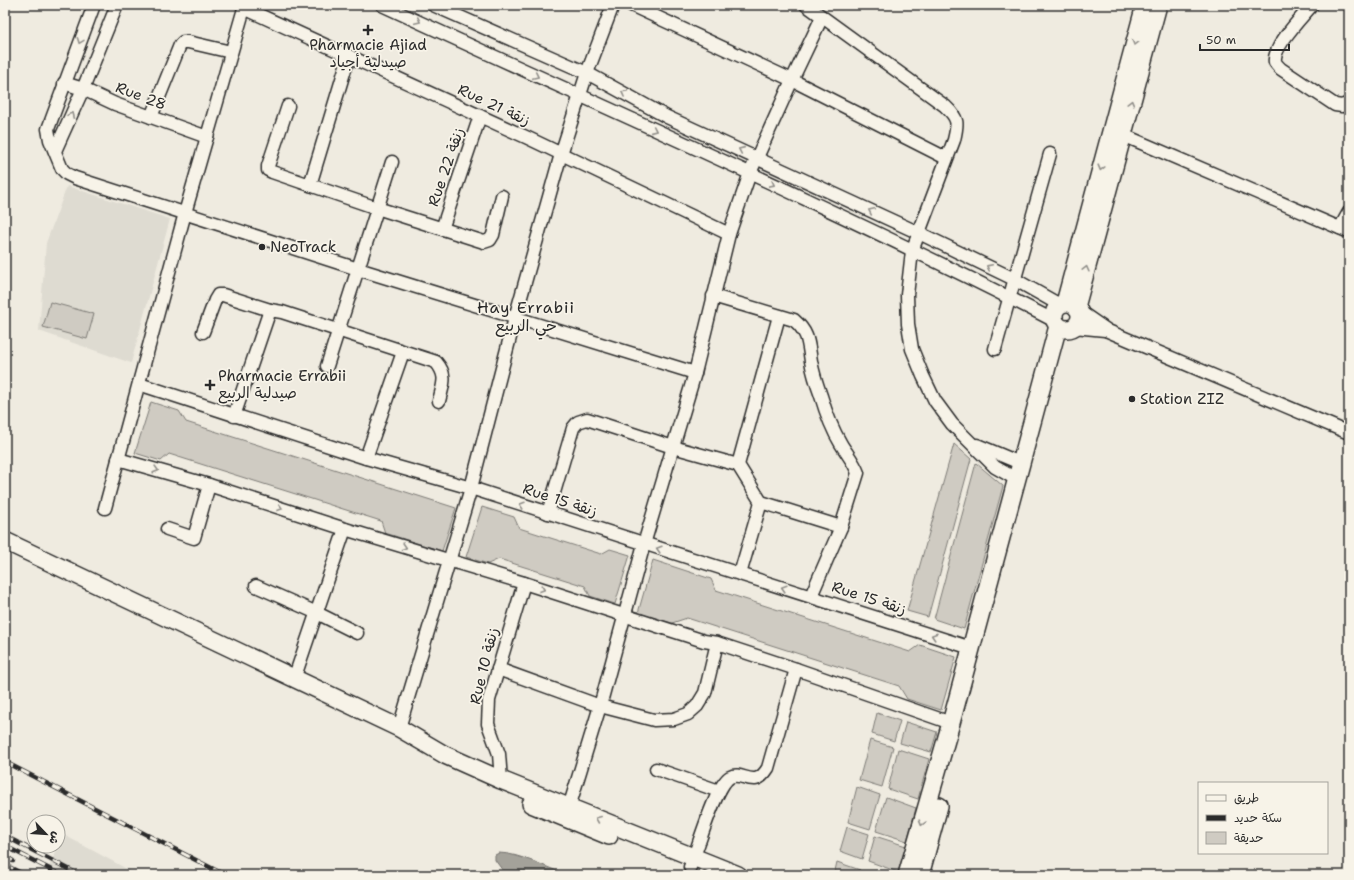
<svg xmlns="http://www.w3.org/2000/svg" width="1354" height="880" font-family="'Shantell Sans','Playpen Sans Arabic',sans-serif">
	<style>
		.built { fill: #dedbd1 }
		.green { fill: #cfcbc2; stroke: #7d7b76 }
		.water { fill: #a4a29a; stroke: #74726e }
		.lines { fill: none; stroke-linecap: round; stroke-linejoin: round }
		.street-casing { stroke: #2b2b2b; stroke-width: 15 }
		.secondary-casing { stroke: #2b2b2b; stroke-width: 20 }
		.street { stroke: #f7f3e8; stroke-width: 12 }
		.secondary { stroke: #f7f3e8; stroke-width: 17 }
		.rail-casing { stroke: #2b2b2b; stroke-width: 4.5 }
		.rail { stroke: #f7f3e8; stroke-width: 3; stroke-dasharray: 9; stroke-linecap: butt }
		.oneway { stroke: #918f8a }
		.poi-dot { fill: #2b2b2b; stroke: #f7f3e8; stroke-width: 1.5 }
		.labels { text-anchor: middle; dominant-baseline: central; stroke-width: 3.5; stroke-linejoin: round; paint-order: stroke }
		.poi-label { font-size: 15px; fill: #2b2b2b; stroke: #f7f3e8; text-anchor: start }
		.street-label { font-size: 15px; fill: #2b2b2b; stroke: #f7f3e8 }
		.neighbourhood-label { font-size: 16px; letter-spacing: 1px; fill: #2b2b2b; stroke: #f7f3e8 }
	</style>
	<rect width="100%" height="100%" fill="#efebe0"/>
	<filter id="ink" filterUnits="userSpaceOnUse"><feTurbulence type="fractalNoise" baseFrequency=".025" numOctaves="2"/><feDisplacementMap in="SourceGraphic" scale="8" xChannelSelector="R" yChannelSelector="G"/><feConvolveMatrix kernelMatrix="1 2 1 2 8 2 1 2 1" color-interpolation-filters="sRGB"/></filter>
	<g filter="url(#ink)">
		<g class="built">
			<polygon points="67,186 170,219 131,363 39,331 46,243"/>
			<polygon points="64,835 138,875 45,875"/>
		</g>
		<g class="green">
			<polygon points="50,302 94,314 87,339 43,327"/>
			<polygon points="151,402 179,411 186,422 456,508 442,551 385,533 381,521 169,454 161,461 135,453"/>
			<polygon points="954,444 971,459 928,617 907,611"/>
			<polygon points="976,463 1003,486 964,629 934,619"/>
			<polygon points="482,507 514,517 519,528 601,554 610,549 630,555 615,604 590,596 585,586 499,559 488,564 466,557"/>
			<polygon points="653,560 711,579 716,590 910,652 920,645 956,657 941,710 907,699 899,686 687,618 672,623 638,613"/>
			<polygon points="877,713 900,721 894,741 872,734"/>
			<polygon points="906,722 937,732 931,752 900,743"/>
			<polygon points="870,740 893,747 882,787 859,780"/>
			<polygon points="898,749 929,759 918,799 888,789"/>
			<polygon points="857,787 880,795 870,829 848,822"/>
			<polygon points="886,797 916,808 907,841 876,831"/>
			<polygon points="847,827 869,834 862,859 840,851"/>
			<polygon points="875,836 906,846 898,872 868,861"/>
			<polygon points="837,862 860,870 858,875 834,875"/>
		</g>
		<path class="water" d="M499,853C518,853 548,868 567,875H506L495,860V855Z"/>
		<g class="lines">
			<g class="street-casing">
				<g id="street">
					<polyline points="94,5 48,129 50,140 62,169 67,174 75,178 358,269 695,373"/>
					<path d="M382,5C607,109 835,208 1055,321"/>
					<polyline points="433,5 587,73 667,117 919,233 1014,279 1060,305"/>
					<polyline points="631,5 792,80 946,158"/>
					<path d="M806,5L945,106C959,119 958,123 954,140L912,251L907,295L908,324L912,349L923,376L935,401L952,424L995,467L1016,479"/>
					<path d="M1312,5C1303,16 1272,47 1275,62C1276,64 1279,67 1281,69L1335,105L1342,106L1349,103"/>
					<polyline points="244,8 528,138 729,234"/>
					<polyline points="64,83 83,89 115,104 207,137"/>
					<polyline points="288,106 268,166 268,170 272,172 377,208 484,242 490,240 493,235 502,196"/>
					<polyline points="151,117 180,45 183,42 188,42 231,52"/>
					<polyline points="1123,135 1349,232"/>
					<polyline points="55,151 83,89 117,5"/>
					<polyline points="310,185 349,56"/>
					<polyline points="1340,228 1349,212"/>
					<polyline points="442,229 480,116"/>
					<path d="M713,296L794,320C809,333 808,343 811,361C813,373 817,385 821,396C826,413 832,429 841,444C847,454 854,462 858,473L841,527L811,596"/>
					<polyline points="1079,311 1108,331 1349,433"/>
					<polyline points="779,316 738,465 761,502 841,527"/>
					<polyline points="1074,327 1105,330"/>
					<polyline points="203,332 215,300 218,295 223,295 270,310"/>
					<polyline points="995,349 1050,154"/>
					<polyline points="327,366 392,162"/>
					<polyline points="139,384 366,458 471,488 971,648"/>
					<path d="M234,416L270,310L282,312L436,362C448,376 443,384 439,401"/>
					<polyline points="977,445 1020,463"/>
					<polyline points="366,458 403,352"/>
					<polyline points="118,459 209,485 345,529 524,583 704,641 717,643 796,669 951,723"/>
					<polyline points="105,508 185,213 245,5"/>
					<polyline points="548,513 573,428 578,422 587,419 673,447 738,465"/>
					<polyline points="167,529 194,538 209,485"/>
					<polyline points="740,574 761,502"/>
					<polyline points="256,586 317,613 357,633"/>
					<polyline points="498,669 600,706 654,720 674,719 688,714 697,706 705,693 717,643"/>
					<polyline points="294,679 345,529"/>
					<polyline points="399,728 471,488 515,318 561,154 587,73 613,5"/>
					<polyline points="656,769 719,791"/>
					<polyline points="501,780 499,754 488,724 489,700 524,583"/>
					<polyline points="567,814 600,706 644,544 695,373 729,234 750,173 792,80 822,17"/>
					<path d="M690,867C698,849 715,786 730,777C743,770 754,791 768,768L796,669"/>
				</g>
			</g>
			<g class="secondary-casing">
				<g id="secondary">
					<polyline points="1065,303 1145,5"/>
					<circle cx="1067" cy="316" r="13"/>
					<polyline points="1076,307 1158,5"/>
					<polyline points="5,541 399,728 445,755 501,780 738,875"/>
					<polyline points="531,804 609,836"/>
					<polyline points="907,875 951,723 1058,326"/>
					<polyline points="920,875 939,806"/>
				</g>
			</g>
			<use href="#street" class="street"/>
			<use href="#secondary" class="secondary"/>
			<g class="rail-casing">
				<g id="rail">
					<polyline points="5,762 225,875"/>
					<polyline points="5,836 80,875"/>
					<polyline points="5,846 61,875"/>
					<polyline points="5,856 13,861"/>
					<polyline points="5,865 25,875"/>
					<polyline points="5,874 6,875"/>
				</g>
			</g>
			<use href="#rail" class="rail"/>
		</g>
		<defs><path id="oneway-chevron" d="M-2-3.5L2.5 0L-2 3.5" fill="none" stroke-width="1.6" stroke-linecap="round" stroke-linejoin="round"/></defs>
		<g class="oneway">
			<use href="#oneway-chevron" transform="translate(418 21) rotate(25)"/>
			<use href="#oneway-chevron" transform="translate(80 41) rotate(111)"/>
			<use href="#oneway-chevron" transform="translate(1135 43) rotate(105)"/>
			<use href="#oneway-chevron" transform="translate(536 76) rotate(25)"/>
			<use href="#oneway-chevron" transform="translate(624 93) rotate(-152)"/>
			<use href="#oneway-chevron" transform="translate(1131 103) rotate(-75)"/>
			<use href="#oneway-chevron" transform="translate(71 115) rotate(-66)"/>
			<use href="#oneway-chevron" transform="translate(654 130) rotate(24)"/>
			<use href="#oneway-chevron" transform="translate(741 150) rotate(-156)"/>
			<use href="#oneway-chevron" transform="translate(1101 168) rotate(105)"/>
			<use href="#oneway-chevron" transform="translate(772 184) rotate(26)"/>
			<use href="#oneway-chevron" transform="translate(871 211) rotate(-155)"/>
			<use href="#oneway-chevron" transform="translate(989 267) rotate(-154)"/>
			<use href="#oneway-chevron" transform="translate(1086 269) rotate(-76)"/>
			<use href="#oneway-chevron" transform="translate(156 470) rotate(16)"/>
			<use href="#oneway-chevron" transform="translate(522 505) rotate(-162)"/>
			<use href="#oneway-chevron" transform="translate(280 508) rotate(18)"/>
			<use href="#oneway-chevron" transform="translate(404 547) rotate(17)"/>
			<use href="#oneway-chevron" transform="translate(659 549) rotate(-163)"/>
			<use href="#oneway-chevron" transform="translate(784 588) rotate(-163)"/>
			<use href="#oneway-chevron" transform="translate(542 589) rotate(18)"/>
			<use href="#oneway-chevron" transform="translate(934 636) rotate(-162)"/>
			<use href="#oneway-chevron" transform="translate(598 819) rotate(-157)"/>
			<use href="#oneway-chevron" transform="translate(922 823) rotate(106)"/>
		</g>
	</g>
	<g class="poi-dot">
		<path d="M366 24h4v4h4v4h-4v4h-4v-4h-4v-4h4z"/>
		<circle cx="262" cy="247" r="4"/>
		<path d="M208 379h4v4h4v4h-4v4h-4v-4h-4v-4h4z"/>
		<circle cx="1132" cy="399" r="4"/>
	</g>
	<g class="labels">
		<g class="poi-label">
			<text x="368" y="45" text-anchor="middle">Pharmacie Ajiad<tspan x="368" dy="17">صيدلية أجياد</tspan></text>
			<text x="270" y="247">NeoTrack</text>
			<text x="218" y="376">Pharmacie Errabii<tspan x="218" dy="17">صيدلية الربيع</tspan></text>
			<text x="1140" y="399">Station ZIZ</text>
		</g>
		<g class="street-label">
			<text transform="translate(141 96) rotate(21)">Rue 28</text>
			<text transform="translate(494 105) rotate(25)">Rue 21 زنقة</text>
			<text transform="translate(446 167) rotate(-71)">Rue 22 زنقة</text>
			<text transform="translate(560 500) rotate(18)">Rue 15 زنقة</text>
			<text transform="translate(869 598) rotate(18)">Rue 15 زنقة</text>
			<text transform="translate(484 666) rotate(-76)">Rue 10 زنقة</text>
		</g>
		<g class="neighbourhood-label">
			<text x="526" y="307">Hay Errabii<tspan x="526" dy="18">حي الربيع</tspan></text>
		</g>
	</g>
	<rect width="1354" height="880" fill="none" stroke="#f7f3e8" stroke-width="20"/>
	<rect x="10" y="10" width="1334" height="860" fill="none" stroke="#2b2b2b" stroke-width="1.5" filter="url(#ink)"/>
	<rect x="1198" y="782" width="130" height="72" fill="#f7f3e8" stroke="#a5a39c"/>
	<rect x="1206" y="795" width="20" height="6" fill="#f7f3e8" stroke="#a5a39c"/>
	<text x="1234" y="802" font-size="12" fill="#2b2b2b">طريق</text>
	<rect x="1206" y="815" width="20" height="6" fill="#2b2b2b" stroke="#a5a39c"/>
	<text x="1234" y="822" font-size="12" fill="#2b2b2b">سكة حديد</text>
	<rect x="1206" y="832" width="20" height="12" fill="#cfcbc2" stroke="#a5a39c"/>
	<text x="1234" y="842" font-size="12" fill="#2b2b2b">حديقة</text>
	<g transform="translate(46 834) rotate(115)"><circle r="19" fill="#f7f3e8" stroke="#a5a39c"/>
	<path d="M0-3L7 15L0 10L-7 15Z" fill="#2b2b2b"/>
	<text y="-6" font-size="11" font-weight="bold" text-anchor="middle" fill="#2b2b2b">ش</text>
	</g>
	<path d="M1200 44v6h89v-6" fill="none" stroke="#2b2b2b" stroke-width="2"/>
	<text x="1206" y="44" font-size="12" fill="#2b2b2b" stroke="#f7f3e8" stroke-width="3" paint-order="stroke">50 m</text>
</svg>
